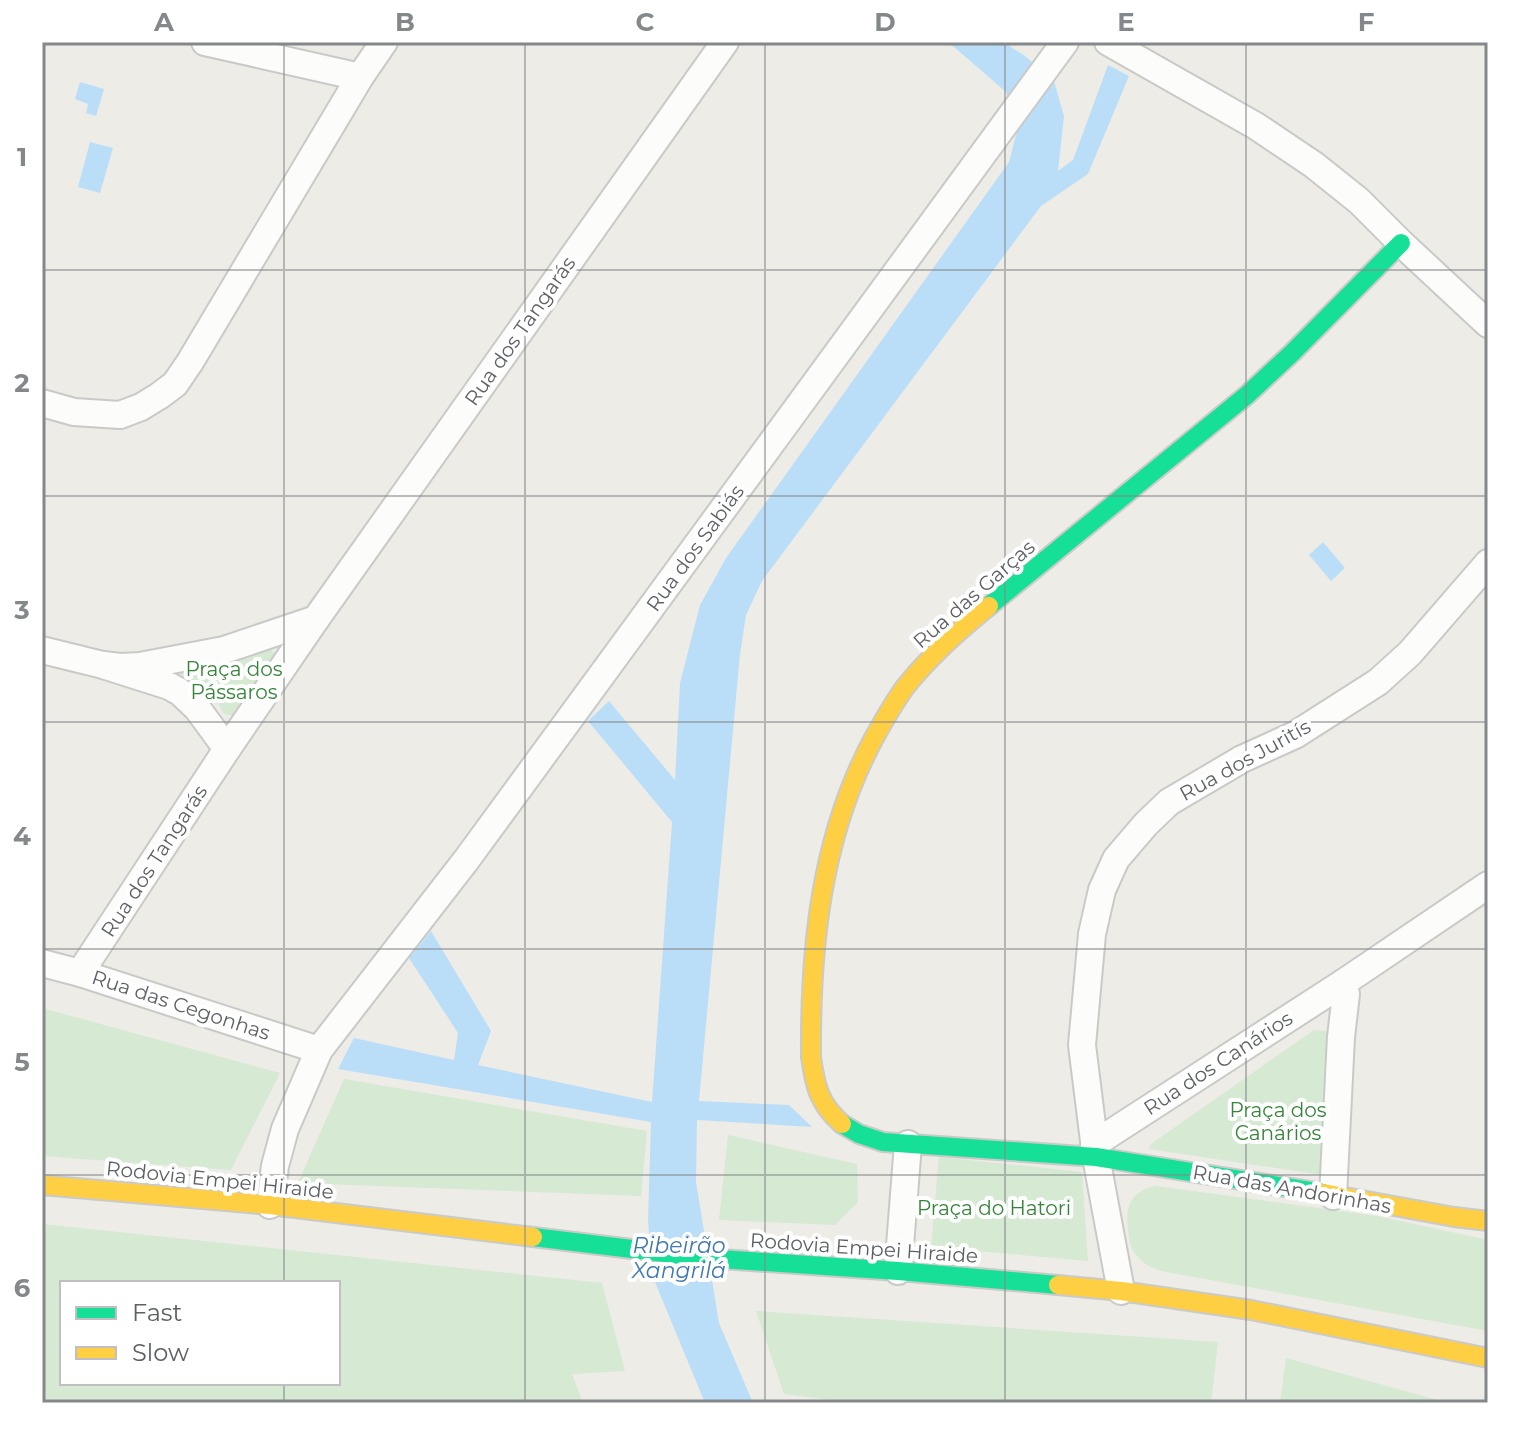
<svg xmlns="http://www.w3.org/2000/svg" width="1530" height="1445" font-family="Montserrat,sans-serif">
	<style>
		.green { fill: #d5e9d3; fill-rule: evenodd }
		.water { fill: #bbdef8 }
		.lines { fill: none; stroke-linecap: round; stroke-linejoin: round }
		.street-casing { stroke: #c9c9c8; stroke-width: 30 }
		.fast-casing { stroke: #cacac9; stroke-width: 22 }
		.slow-casing { stroke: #cacac9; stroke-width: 22 }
		.street { stroke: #fcfcfb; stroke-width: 26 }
		.fast { stroke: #16e098; stroke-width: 18 }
		.slow { stroke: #ffcf43; stroke-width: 18 }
		.grid { fill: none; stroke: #85888a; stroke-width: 2; stroke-opacity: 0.55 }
		.labels { text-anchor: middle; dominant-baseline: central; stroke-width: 8; stroke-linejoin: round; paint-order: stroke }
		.street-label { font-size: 20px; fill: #5d6166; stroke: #fff }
		.park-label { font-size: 20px; fill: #358539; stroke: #fff }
		.water-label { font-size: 22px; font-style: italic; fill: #4278b2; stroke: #fff }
		.neatline { fill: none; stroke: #85888a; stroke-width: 3 }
		.grid-label { font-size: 26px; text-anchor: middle; font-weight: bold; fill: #85888a }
	</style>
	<rect width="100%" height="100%" fill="#edece7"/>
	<g class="green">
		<polygon points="267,647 274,653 274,658 235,716 224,714 215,698 207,689 175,674 179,665"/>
		<polygon points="42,1008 280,1073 231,1170 42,1156"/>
		<polygon points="1314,1030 1326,1031 1332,1035 1323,1175 1149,1149 1151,1144"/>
		<polygon points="344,1079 647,1131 641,1196 298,1183"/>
		<polygon points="728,1135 857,1164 858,1202 835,1225 719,1220"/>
		<polygon points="939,1157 1082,1172 1088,1261 931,1247"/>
		<path d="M1156,1186L1377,1216L1488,1240V1331L1161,1271C1153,1268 1145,1265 1139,1258C1130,1250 1129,1241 1128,1229C1125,1206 1131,1191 1156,1186Z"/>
		<path d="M42,1224L602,1283L625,1371L572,1374L583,1403H42ZM62,1283H338V1383H62Z"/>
		<polygon points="756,1311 1218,1342 1211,1403 853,1403 784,1394"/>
		<polygon points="1286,1358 1448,1403 1280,1403"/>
	</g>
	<g class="water">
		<polygon points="946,42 1003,42 1025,56 1054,81 1064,116 1058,171 1073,160 1108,65 1129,76 1088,174 1041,206 762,581 746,615 740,654 699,1101 789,1105 812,1127 697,1120 696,1182 719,1323 753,1403 705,1403 652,1275 648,1220 651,1122 338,1069 354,1038 454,1060 458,1033 409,958 431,931 491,1031 478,1065 652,1102 672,822 588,721 609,701 675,780 680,683 700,605 726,558 1009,162 1017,131 1006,92 954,47"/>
		<polygon points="80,82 104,89 96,116 86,113 88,104 75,99"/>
		<polygon points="90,142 113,148 100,193 78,187"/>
		<polygon points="1323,542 1345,568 1331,581 1309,555"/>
	</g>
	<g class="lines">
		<g class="street-casing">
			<g id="street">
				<polyline points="205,42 360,77"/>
				<polyline points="1108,42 1256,126 1314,165 1359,201 1401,243 1488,324"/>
				<polyline points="42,403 74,412 120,415 141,407 159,396 175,384 190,362 360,77 384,42"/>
				<polyline points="42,650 103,665 169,686 180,692 197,708 227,749"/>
				<polyline points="103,665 121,667 140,666 224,650 316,619"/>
				<polyline points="42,963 80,973 319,1050"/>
				<polyline points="80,973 227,749 316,619 725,42"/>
				<polyline points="1094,1144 1343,983 1488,885"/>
				<polyline points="1333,1196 1341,1037 1346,994 1343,983"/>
				<polyline points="270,1205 275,1166 285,1129 319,1050 467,859 1065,42"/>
				<polyline points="898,1271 908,1144"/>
				<polyline points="1121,1291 1096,1157 1082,1045 1092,934 1102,890 1116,859 1146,824 1169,802 1242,759 1295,735 1378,682 1410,653 1488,563"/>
			</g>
		</g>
		<g class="fast-casing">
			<g id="fast">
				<polyline points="989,606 1247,395 1292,353 1401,243"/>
				<polyline points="842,1124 859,1134 883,1142 1096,1157 1323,1193"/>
				<polyline points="533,1237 706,1258 898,1271 1058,1285"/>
			</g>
		</g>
		<g class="slow-casing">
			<g id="slow">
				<path d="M842,1124C819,1104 815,1086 811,1057C810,947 821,836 874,738C884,720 894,702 906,686C930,656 959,630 989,606"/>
				<polyline points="42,1185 270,1205 533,1237"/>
				<polyline points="1323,1193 1454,1217 1488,1221"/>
				<polyline points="1058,1285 1121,1291 1251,1310 1488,1358"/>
			</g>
		</g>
		<use href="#street" class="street"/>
		<use href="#fast" class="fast"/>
		<use href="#slow" class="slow"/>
	</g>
	<path class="grid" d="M284,42V1283M525,42V1403M765,42V1403M1005,42V1403M1246,42V1403M42,270H1488M42,496H1488M42,722H1488M42,949H1488M42,1175H1488M284,1383V1403"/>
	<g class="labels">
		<g class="street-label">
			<text transform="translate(520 331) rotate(-55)">Rua dos Tangarás</text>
			<text transform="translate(695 548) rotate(-54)">Rua dos Sabiás</text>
			<text transform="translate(974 594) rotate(-41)">Rua das Garças</text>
			<text transform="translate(1245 760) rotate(-29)">Rua dos Juritís</text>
			<text transform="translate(154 861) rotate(-57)">Rua dos Tangarás</text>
			<text transform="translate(181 1005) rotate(18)">Rua das Cegonhas</text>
			<text transform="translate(1218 1063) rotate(-33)">Rua dos Canários</text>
			<text transform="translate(220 1180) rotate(6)">Rodovia Empei Hiraide</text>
			<text transform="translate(1292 1189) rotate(10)">Rua das Andorinhas</text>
			<text transform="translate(864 1248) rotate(4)">Rodovia Empei Hiraide</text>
		</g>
		<g class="park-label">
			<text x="234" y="669">Praça dos<tspan x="234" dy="23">Pássaros</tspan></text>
			<text x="1278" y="1110">Praça dos<tspan x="1278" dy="23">Canários</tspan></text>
			<text x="994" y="1208">Praça do Hatori</text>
		</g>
		<g class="water-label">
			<text x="679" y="1245">Ribeirão<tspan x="679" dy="25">Xangrilá</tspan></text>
		</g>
	</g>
	<rect width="1530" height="1445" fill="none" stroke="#ffffff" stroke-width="88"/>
	<rect x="60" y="1281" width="280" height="104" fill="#ffffff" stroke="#bec0c2" stroke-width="2"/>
	<rect x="76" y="1307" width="40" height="12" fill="#16e098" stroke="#bec0c2" stroke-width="2"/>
	<text x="132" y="1321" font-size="24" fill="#5d6166">Fast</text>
	<rect x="76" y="1347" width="40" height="12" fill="#ffcf43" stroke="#bec0c2" stroke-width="2"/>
	<text x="132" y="1361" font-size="24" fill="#5d6166">Slow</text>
	<rect x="44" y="44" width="1442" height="1357" class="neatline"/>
	<g class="grid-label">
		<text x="164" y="31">A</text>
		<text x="405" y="31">B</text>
		<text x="645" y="31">C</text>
		<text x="885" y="31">D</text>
		<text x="1126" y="31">E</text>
		<text x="1366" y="31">F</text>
		<text x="22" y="166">1</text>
		<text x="22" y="392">2</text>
		<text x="22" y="619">3</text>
		<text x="22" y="845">4</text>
		<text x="22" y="1071">5</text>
		<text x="22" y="1297">6</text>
	</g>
</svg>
